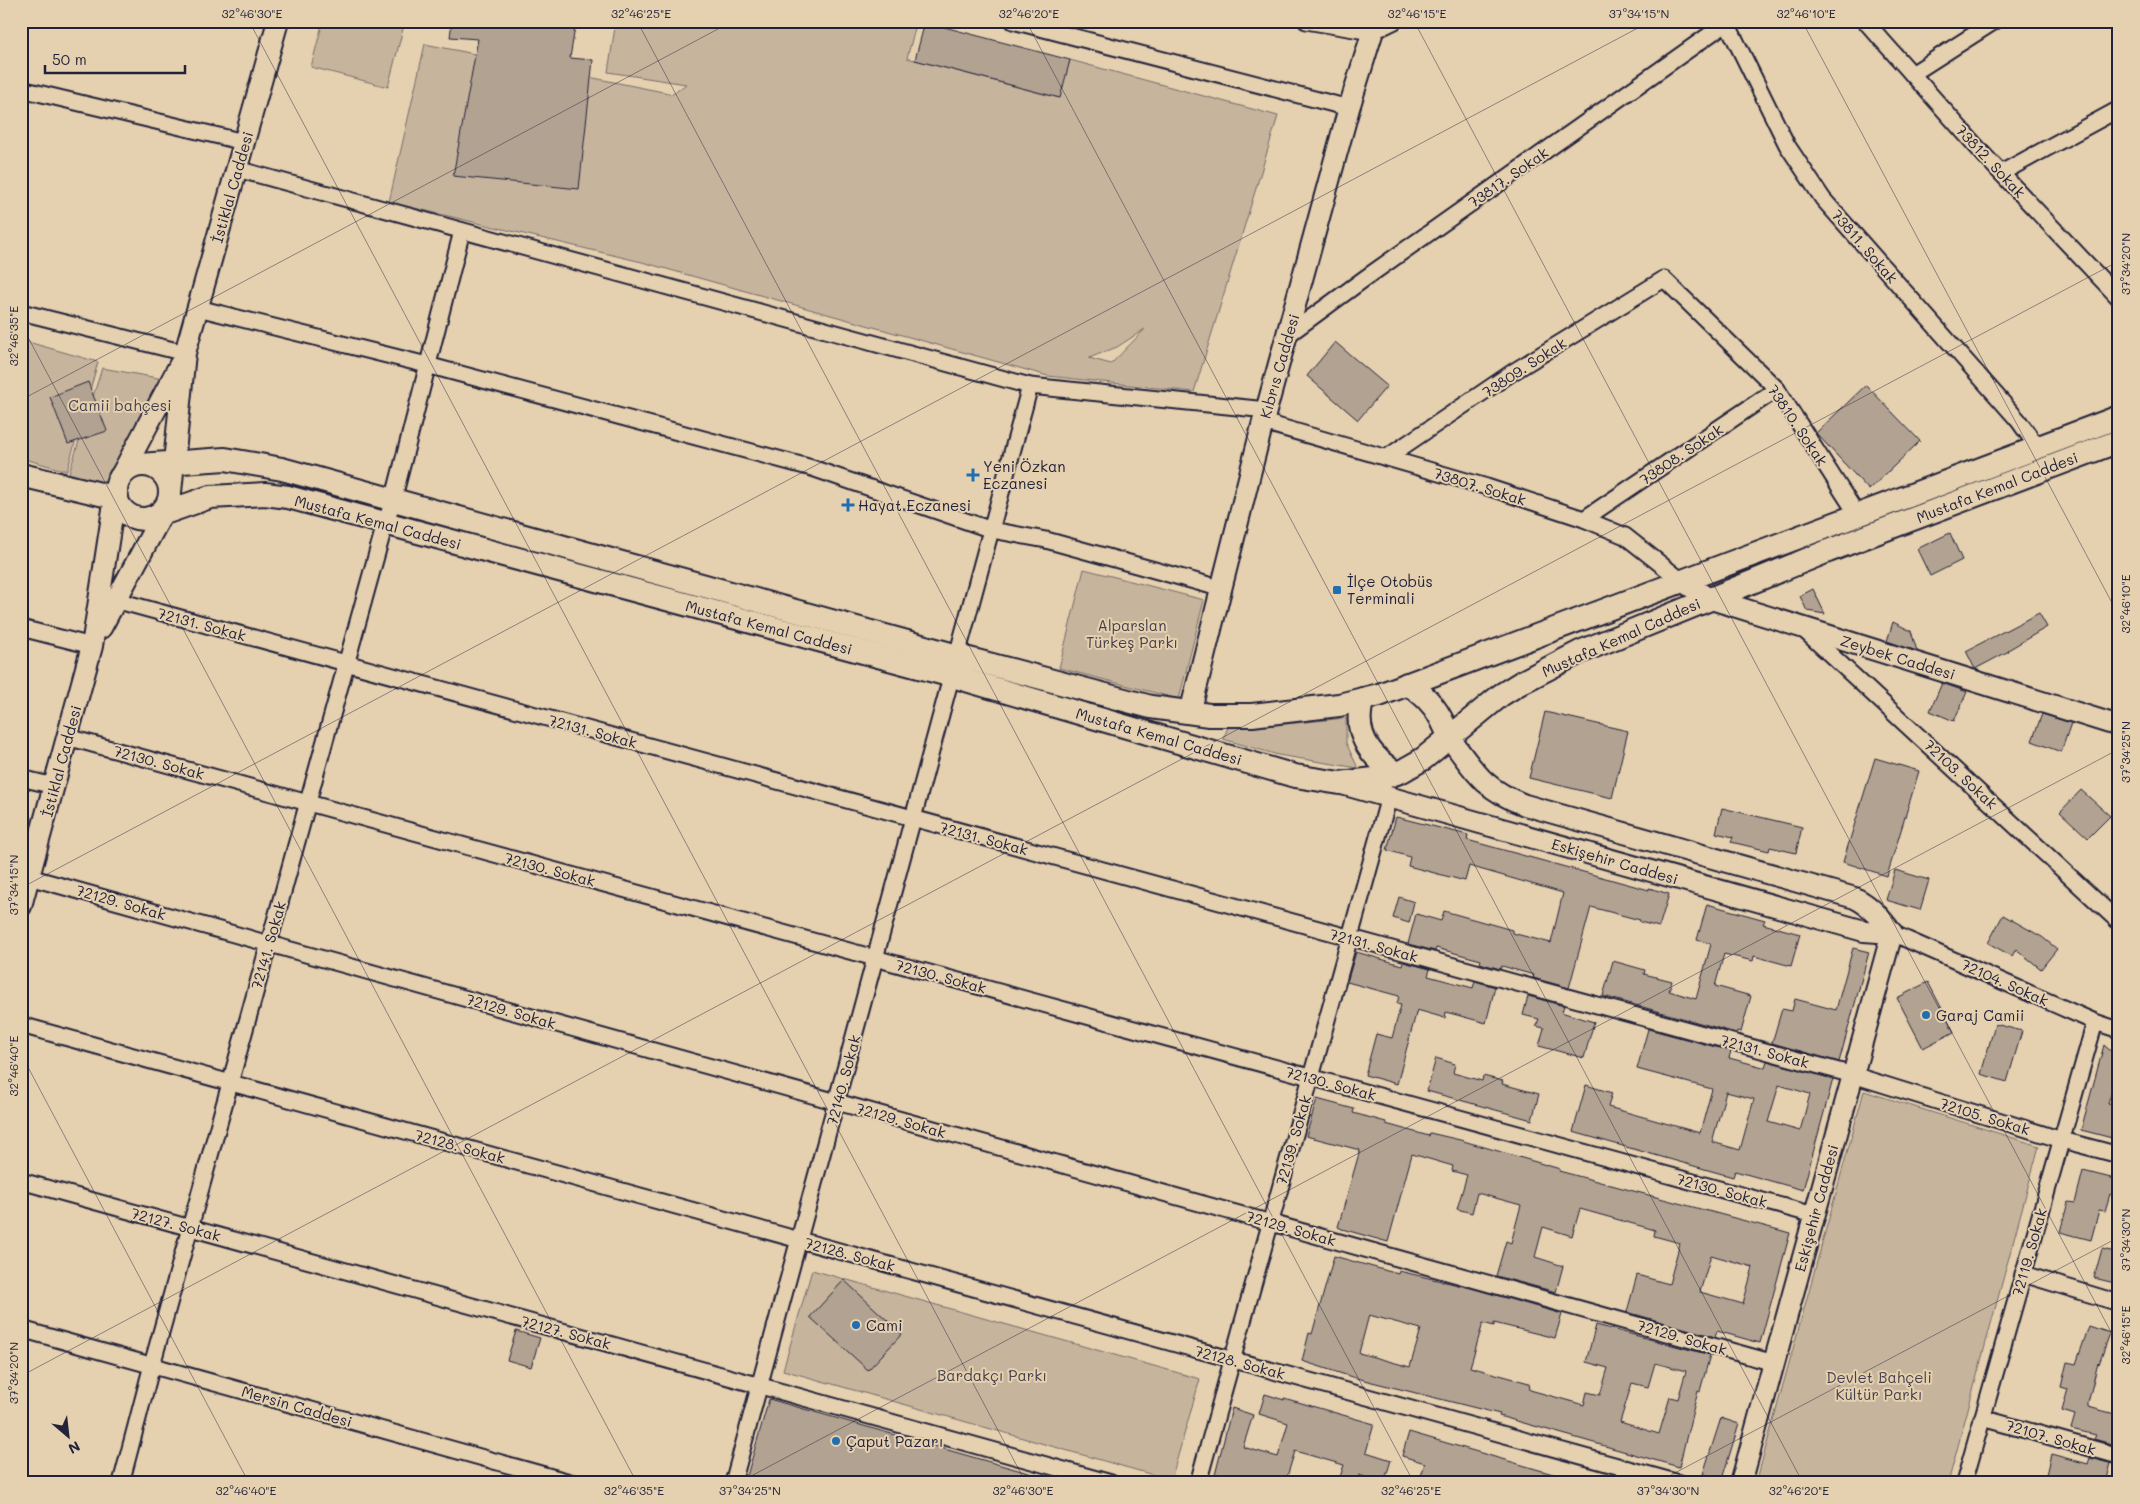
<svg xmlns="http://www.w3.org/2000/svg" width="2140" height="1504" font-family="Mali,sans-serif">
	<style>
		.green { fill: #c6b49c; stroke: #746b6c; fill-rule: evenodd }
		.building { fill: #b2a291; stroke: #22223b; fill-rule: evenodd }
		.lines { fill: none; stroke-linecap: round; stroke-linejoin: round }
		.minor-casing { stroke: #22223b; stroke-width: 19 }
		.tertiary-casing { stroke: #22223b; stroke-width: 24 }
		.secondary-casing { stroke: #22223b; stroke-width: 26 }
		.minor { stroke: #e5d0af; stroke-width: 15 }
		.tertiary { stroke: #e5d0af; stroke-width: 20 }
		.secondary { stroke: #e5d0af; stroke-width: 22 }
		.ticks { fill: none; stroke: #22223b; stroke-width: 1; stroke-opacity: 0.45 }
		.poi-dot { fill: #1f6fb2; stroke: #e5d0af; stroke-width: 2 }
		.labels { text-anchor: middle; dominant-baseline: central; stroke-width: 4; stroke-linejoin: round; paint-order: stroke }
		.street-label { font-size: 15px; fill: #22223b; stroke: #e5d0af }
		.park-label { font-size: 15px; fill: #433f4e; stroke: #e5d0af }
		.poi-label { font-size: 15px; fill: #22223b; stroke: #e5d0af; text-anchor: start }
		.neatline { fill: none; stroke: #22223b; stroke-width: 2 }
		.ticks-label { font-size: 12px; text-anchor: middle; fill: #22223b }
	</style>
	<rect width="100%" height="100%" fill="#e5d0af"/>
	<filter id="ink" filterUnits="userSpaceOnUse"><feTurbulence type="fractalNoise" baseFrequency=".02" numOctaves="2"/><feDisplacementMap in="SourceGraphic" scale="10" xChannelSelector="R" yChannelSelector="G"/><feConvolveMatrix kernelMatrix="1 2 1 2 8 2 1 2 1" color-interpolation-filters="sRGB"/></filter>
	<g filter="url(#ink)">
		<g class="green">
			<polygon points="323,21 405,21 388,87 311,67"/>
			<path d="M616,21H917L907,58L1059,98L1070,60L1278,116L1194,392L1048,376L642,262L389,202L425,44L673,94L686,84L608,72ZM1145,329L1111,364L1089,358L1117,347Z"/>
			<polygon points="21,340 98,362 67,471 21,458"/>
			<polygon points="102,368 163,379 113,487 69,473"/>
			<polygon points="1084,569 1204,600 1179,699 1059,668"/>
			<polygon points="1346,718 1346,743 1358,768 1278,755 1223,739 1229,725 1255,727"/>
			<polygon points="1864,1091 2039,1146 1948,1483 1756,1483"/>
			<polygon points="812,1270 1200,1379 1171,1480 783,1370"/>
		</g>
		<g class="building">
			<polygon points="452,21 576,21 570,58 593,60 579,189 453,176 478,39 450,37"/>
			<polygon points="925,22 1070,60 1060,98 915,60"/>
			<polygon points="1335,342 1387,386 1358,420 1307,376"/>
			<polygon points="88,382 107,431 68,444 50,397"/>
			<polygon points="1866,385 1920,441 1869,490 1816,433"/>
			<polygon points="1950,533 1962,560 1930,576 1917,549"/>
			<polygon points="1813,589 1825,614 1807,611 1800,596"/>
			<polygon points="2039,613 2047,627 2008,650 2009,651 1975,669 1966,651"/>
			<polygon points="1893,622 1911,631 1917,651 1887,641"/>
			<polygon points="1942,683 1967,692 1954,721 1930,711"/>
			<polygon points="1545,712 1628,731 1612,798 1529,778"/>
			<polygon points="2042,714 2071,723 2061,752 2032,741"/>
			<polygon points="1875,758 1919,771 1887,876 1843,862"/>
			<polygon points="2081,790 2110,816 2088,838 2060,812"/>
			<polygon points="1722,808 1802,827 1796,853 1770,847 1769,851 1731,842 1733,837 1716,833"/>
			<polygon points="1396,817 1468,835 1467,840 1649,890 1649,888 1669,894 1659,927 1640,922 1640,920 1591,907 1569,988 1533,978 1534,975 1502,966 1500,969 1480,963 1481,960 1436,948 1435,951 1408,944 1416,914 1441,921 1444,911 1512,930 1512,933 1551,943 1563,893 1469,866 1465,881 1408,866 1410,857 1387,850"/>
			<polygon points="1895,870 1929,880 1920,910 1886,900"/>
			<polygon points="1399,897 1414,902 1409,923 1393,918"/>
			<polygon points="1707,904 1765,920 1763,924 1800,934 1791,966 1754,956 1753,961 1724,954 1715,986 1751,996 1741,1032 1737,1031 1736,1033 1603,996 1613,961 1645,970 1644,974 1672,981 1669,991 1696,999 1711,944 1697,940"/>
			<polygon points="2003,915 2042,937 2057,949 2041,969 2016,949 2012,956 1988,943"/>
			<polygon points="1853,948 1869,952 1839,1062 1772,1043 1782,1009 1792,1011 1795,999 1836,1010"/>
			<polygon points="1356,952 1402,965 1403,962 1430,969 1428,976 1473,988 1475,981 1495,987 1486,1023 1446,1012 1445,1018 1417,1010 1397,1084 1365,1075 1376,1034 1392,1038 1401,1005 1397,1004 1399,996 1347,982"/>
			<polygon points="1928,982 1954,1032 1923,1048 1897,998"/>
			<polygon points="1528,996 1564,1006 1562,1011 1564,1013 1594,1022 1584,1058 1539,1046 1544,1028 1536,1026 1539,1019 1523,1015"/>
			<polygon points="1995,1024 2022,1031 2007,1082 1981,1074"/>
			<path d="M1648,1029L1731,1051L1729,1058L1763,1067H1765L1767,1061L1833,1079L1803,1190L1735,1171L1733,1177L1573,1132L1586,1085L1612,1093L1608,1107L1700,1133L1712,1089L1637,1069ZM1779,1085L1810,1094L1800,1131L1768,1122ZM1726,1092L1754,1099L1740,1150L1712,1142Z"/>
			<polygon points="2104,1045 2119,1059 2119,1068 2108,1104 2119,1106 2112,1138 2081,1130"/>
			<polygon points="1436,1058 1455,1064 1453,1073 1482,1081 1483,1076 1503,1081 1502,1084 1539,1094 1532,1120 1427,1091"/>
			<path d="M1317,1099L1354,1109L1353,1113L1386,1122V1124L1429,1136L1430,1133L1460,1140L1560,1169L1559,1171L1790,1233L1760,1343L1717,1331L1715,1337L1627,1312L1637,1275L1669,1284L1680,1243L1654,1236L1655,1230L1580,1209L1572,1236L1543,1227L1535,1257L1563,1266L1556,1292L1496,1276L1506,1241L1511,1243L1521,1205L1477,1193L1472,1213L1457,1209L1467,1175L1452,1171L1453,1166L1412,1154L1388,1242L1342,1229L1338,1227L1360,1150L1306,1136ZM1711,1255L1753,1267L1743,1304L1700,1292Z"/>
			<polygon points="2083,1171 2119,1180 2119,1197 2110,1194 2105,1211 2099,1210 2091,1240 2060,1232 2068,1202 2075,1203"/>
			<polygon points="2102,1249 2119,1253 2119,1284 2094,1278"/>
			<path d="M1334,1256L1398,1274L1399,1271L1471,1288L1562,1314L1555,1338L1494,1323V1326L1483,1323L1470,1367L1529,1383L1530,1390L1584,1405L1587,1392L1600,1395L1608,1368L1586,1362L1596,1325L1710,1355L1700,1391L1698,1390L1679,1467L1499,1416L1500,1414L1352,1377L1302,1361L1309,1333L1312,1334ZM1369,1315L1421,1329L1410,1367L1359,1353ZM1655,1363L1686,1371L1678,1399L1670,1397L1659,1434L1620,1422L1632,1383L1648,1387Z"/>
			<polygon points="844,1280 902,1334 868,1370 810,1317"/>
			<polygon points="2089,1326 2110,1333 2099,1364 2098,1363 2088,1403 2088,1407 2119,1415 2119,1444 2116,1443 2115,1445 2094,1439 2096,1435 2071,1429 2075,1415 2062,1411 2068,1389 2061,1387 2067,1362 2076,1364"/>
			<polygon points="516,1331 540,1338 531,1367 507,1360"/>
			<polygon points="1265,1394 1284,1400 1284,1398 1374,1424 1366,1452 1391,1460 1384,1483 1359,1475 1357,1483 1338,1483 1344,1465 1295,1451 1285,1483 1271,1483 1255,1478 1254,1483 1213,1483 1232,1408 1253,1415 1243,1447 1278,1457 1288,1423 1259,1414"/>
			<polygon points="769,1399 1046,1478 1045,1483 745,1483"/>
			<polygon points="1721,1418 1739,1424 1722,1479 1703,1474"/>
			<polygon points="1409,1432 1570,1479 1569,1483 1492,1483 1478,1478 1477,1483 1419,1483 1425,1463 1402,1456"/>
			<polygon points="2051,1454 2088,1464 2090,1458 2111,1463 2106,1483 2082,1483 2067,1479 2066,1483 2044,1483"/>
		</g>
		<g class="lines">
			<g class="minor-casing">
				<g id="minor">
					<polyline points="1013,21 1349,108"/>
					<polyline points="1306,21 1372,32 1395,21"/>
					<polyline points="1726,21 1787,145 1823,199 2018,420 2038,448"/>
					<polyline points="1865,21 1984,155 2119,298"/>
					<polyline points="1912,74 1995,21"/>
					<polyline points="21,89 244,142"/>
					<polyline points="237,169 1030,386 1267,410"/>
					<polyline points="2001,173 2119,109"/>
					<polyline points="198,308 427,365 812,468 992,530 1046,540 1223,589"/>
					<polyline points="21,312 185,353"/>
					<polyline points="1289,334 1364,279 1729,21"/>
					<polyline points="1263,422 1487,487 1584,519 1625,536 1682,581"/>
					<polyline points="1386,458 1513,372 1664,279 1777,389 1858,516"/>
					<polyline points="1584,519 1777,389"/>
					<polyline points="115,600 1853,1075 2062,1140 2119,1155"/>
					<polyline points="21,628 92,646"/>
					<polyline points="1804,630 2119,922"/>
					<polyline points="67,737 1814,1215"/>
					<polyline points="21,778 54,786"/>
					<polyline points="29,877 1774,1363"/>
					<polyline points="1892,933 2095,1022 2119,1030"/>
					<polyline points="21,1025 1679,1483"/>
					<polyline points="21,1181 1111,1483"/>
					<polyline points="2023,1274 2119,1303"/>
					<polyline points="21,1329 573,1483"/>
					<polyline points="1982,1418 2119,1456"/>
					<polyline points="121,1483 152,1365 385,524 393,501 462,231"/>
					<polyline points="733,1483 1030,386"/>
					<polyline points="1198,1483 1389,797"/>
					<polyline points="1964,1483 2095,1022"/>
				</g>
			</g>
			<g class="tertiary-casing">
				<g id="tertiary">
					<polyline points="118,481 180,364"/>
					<polyline points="171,492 185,353 278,21"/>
					<polyline points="1682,581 1708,598 2119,726"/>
					<polyline points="101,628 165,509"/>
					<polyline points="1190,713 1263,422 1349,108 1376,21"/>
					<path d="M1449,737C1475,772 1483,789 1525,805L1855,898C1871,906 1881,918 1892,933"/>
					<polyline points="1342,784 1864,931 1892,933"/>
					<polyline points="21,906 92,646 116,490"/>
					<polyline points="1741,1483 1892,933"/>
				</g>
			</g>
			<g class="secondary-casing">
				<g id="secondary">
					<circle cx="143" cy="492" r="27"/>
					<polyline points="139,465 225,459 282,469 958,656 1151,707 1209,715 1252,715 1339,705 1379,695 2119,417"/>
					<polyline points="21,475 117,498"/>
					<polyline points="150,518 210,497 265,494 288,497 952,676 1295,776 1340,783 1383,778 1402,771 1423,759 1501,695 1522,682 1580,652 1828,551 2119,441"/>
					<path d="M1407,684C1429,696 1441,714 1449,737"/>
					<path d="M1363,699C1352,731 1369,756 1396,773"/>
				</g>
			</g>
			<use href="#minor" class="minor"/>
			<use href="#tertiary" class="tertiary"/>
			<use href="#secondary" class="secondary"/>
		</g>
	</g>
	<path class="ticks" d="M249,21L1026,1483M637,21L1414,1483M1026,21L1803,1483M1414,21L2119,1347M1802,21L2119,616M21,324L637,1483M21,400L733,21M21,888L1651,21M21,1054L249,1483M21,1376L2119,261M738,1483L2119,749M1656,1483L2119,1237"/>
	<g class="poi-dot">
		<path d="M970.5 467.5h5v5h5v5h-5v5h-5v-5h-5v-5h5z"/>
		<path d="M845.5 497.5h5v5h5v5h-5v5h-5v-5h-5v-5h5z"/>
		<rect x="1332" y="585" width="10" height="10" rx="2.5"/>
		<circle cx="1926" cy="1015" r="5"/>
		<circle cx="856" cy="1325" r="5"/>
		<circle cx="836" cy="1441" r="5"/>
	</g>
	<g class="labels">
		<g class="street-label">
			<text transform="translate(1991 161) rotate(47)">73812. Sokak</text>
			<text transform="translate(1508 177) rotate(-35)">73817. Sokak</text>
			<text transform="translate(232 187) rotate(-74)">İstiklal Caddesi</text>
			<text transform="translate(1865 246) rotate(49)">73811. Sokak</text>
			<text transform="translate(1279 366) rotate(-74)">Kıbrıs Caddesi</text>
			<text transform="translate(1524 367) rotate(-33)">73809. Sokak</text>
			<text transform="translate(1798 425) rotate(56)">73810. Sokak</text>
			<text transform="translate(1681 454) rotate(-34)">73808. Sokak</text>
			<text transform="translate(1480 486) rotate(17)">73807. Sokak</text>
			<text transform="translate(1997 487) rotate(-21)">Mustafa Kemal Caddesi</text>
			<text transform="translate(378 522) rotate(15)">Mustafa Kemal Caddesi</text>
			<text transform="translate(202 624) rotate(15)">72131. Sokak</text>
			<text transform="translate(769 627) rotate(15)">Mustafa Kemal Caddesi</text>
			<text transform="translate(1621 637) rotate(-24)">Mustafa Kemal Caddesi</text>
			<text transform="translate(1898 657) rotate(17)">Zeybek Caddesi</text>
			<text transform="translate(593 731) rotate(15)">72131. Sokak</text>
			<text transform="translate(1159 736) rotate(16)">Mustafa Kemal Caddesi</text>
			<text transform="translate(61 761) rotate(-75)">İstiklal Caddesi</text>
			<text transform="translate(159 762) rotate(15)">72130. Sokak</text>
			<text transform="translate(1961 774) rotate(43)">72103. Sokak</text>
			<text transform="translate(984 838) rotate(15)">72131. Sokak</text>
			<text transform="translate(1615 861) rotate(16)">Eskişehir Caddesi</text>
			<text transform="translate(550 869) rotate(15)">72130. Sokak</text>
			<text transform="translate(121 902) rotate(16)">72129. Sokak</text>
			<text transform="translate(268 945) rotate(-74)">72141. Sokak</text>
			<text transform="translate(1374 945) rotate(15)">72131. Sokak</text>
			<text transform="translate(941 976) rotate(15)">72130. Sokak</text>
			<text transform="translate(2005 982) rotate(24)">72104. Sokak</text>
			<text transform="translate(511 1011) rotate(16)">72129. Sokak</text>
			<text transform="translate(1765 1051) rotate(15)">72131. Sokak</text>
			<text transform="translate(843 1080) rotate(-75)">72140. Sokak</text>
			<text transform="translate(1331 1083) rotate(15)">72130. Sokak</text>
			<text transform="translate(1985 1116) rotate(17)">72105. Sokak</text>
			<text transform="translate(901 1120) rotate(16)">72129. Sokak</text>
			<text transform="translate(1293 1140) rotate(-74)">72139. Sokak</text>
			<text transform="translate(460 1146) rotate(15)">72128. Sokak</text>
			<text transform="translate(1722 1190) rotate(15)">72130. Sokak</text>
			<text transform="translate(1816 1208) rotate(-75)">Eskişehir Caddesi</text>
			<text transform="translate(176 1224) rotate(15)">72127. Sokak</text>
			<text transform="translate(1291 1228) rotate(16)">72129. Sokak</text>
			<text transform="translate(2029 1252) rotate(-74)">72119. Sokak</text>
			<text transform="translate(850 1254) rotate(15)">72128. Sokak</text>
			<text transform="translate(566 1332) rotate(15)">72127. Sokak</text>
			<text transform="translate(1682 1337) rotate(16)">72129. Sokak</text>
			<text transform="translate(1240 1362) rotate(15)">72128. Sokak</text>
			<text transform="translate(297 1406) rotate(16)">Mersin Caddesi</text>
			<text transform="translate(2051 1437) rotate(16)">72107. Sokak</text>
		</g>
		<g class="park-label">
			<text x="120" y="405">Camii bahçesi</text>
			<text x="1132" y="625">Alparslan<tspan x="1132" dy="17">Türkeş Parkı</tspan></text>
			<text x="992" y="1375">Bardakçı Parkı</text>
			<text x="1879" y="1377">Devlet Bahçeli<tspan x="1879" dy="17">Kültür Parkı</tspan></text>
		</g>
		<g class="poi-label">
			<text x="983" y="466">Yeni Özkan<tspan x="983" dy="17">Eczanesi</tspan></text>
			<text x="858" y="505">Hayat Eczanesi</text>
			<text x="1347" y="581">İlçe Otobüs<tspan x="1347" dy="17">Terminali</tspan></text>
			<text x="1936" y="1015">Garaj Camii</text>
			<text x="866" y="1325">Cami</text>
			<text x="846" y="1441">Çaput Pazarı</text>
		</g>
	</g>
	<rect width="2140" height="1504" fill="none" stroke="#e5d0af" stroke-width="55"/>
	<g transform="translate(68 1436) rotate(152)" stroke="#e5d0af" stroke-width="4" paint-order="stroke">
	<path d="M0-4L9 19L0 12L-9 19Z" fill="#22223b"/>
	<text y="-8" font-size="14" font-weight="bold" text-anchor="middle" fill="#22223b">N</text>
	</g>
	<path d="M45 65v8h140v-8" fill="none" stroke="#22223b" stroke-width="2.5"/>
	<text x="52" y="65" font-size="15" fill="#22223b" stroke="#e5d0af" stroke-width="4" paint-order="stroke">50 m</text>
	<rect x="28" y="28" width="2084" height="1448" class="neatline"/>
	<g class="ticks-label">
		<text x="252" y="18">32°46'30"E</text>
		<text x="641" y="18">32°46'25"E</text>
		<text x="1029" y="18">32°46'20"E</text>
		<text x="1417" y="18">32°46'15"E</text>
		<text x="1639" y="18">37°34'15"N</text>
		<text x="1806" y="18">32°46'10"E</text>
		<text transform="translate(2126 264) rotate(-90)" y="4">37°34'20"N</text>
		<text transform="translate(14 336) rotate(-90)" y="4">32°46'35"E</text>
		<text transform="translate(2126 604) rotate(-90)" y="4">32°46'10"E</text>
		<text transform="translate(2126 752) rotate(-90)" y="4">37°34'25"N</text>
		<text transform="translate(14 885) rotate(-90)" y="4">37°34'15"N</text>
		<text transform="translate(14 1066) rotate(-90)" y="4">32°46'40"E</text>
		<text transform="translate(2126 1240) rotate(-90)" y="4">37°34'30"N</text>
		<text transform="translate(2126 1335) rotate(-90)" y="4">32°46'15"E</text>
		<text transform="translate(14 1373) rotate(-90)" y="4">37°34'20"N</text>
		<text x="246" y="1495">32°46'40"E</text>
		<text x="634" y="1495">32°46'35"E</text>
		<text x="750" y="1495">37°34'25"N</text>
		<text x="1023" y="1495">32°46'30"E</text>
		<text x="1411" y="1495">32°46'25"E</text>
		<text x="1668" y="1495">37°34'30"N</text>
		<text x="1799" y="1495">32°46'20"E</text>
	</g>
</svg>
